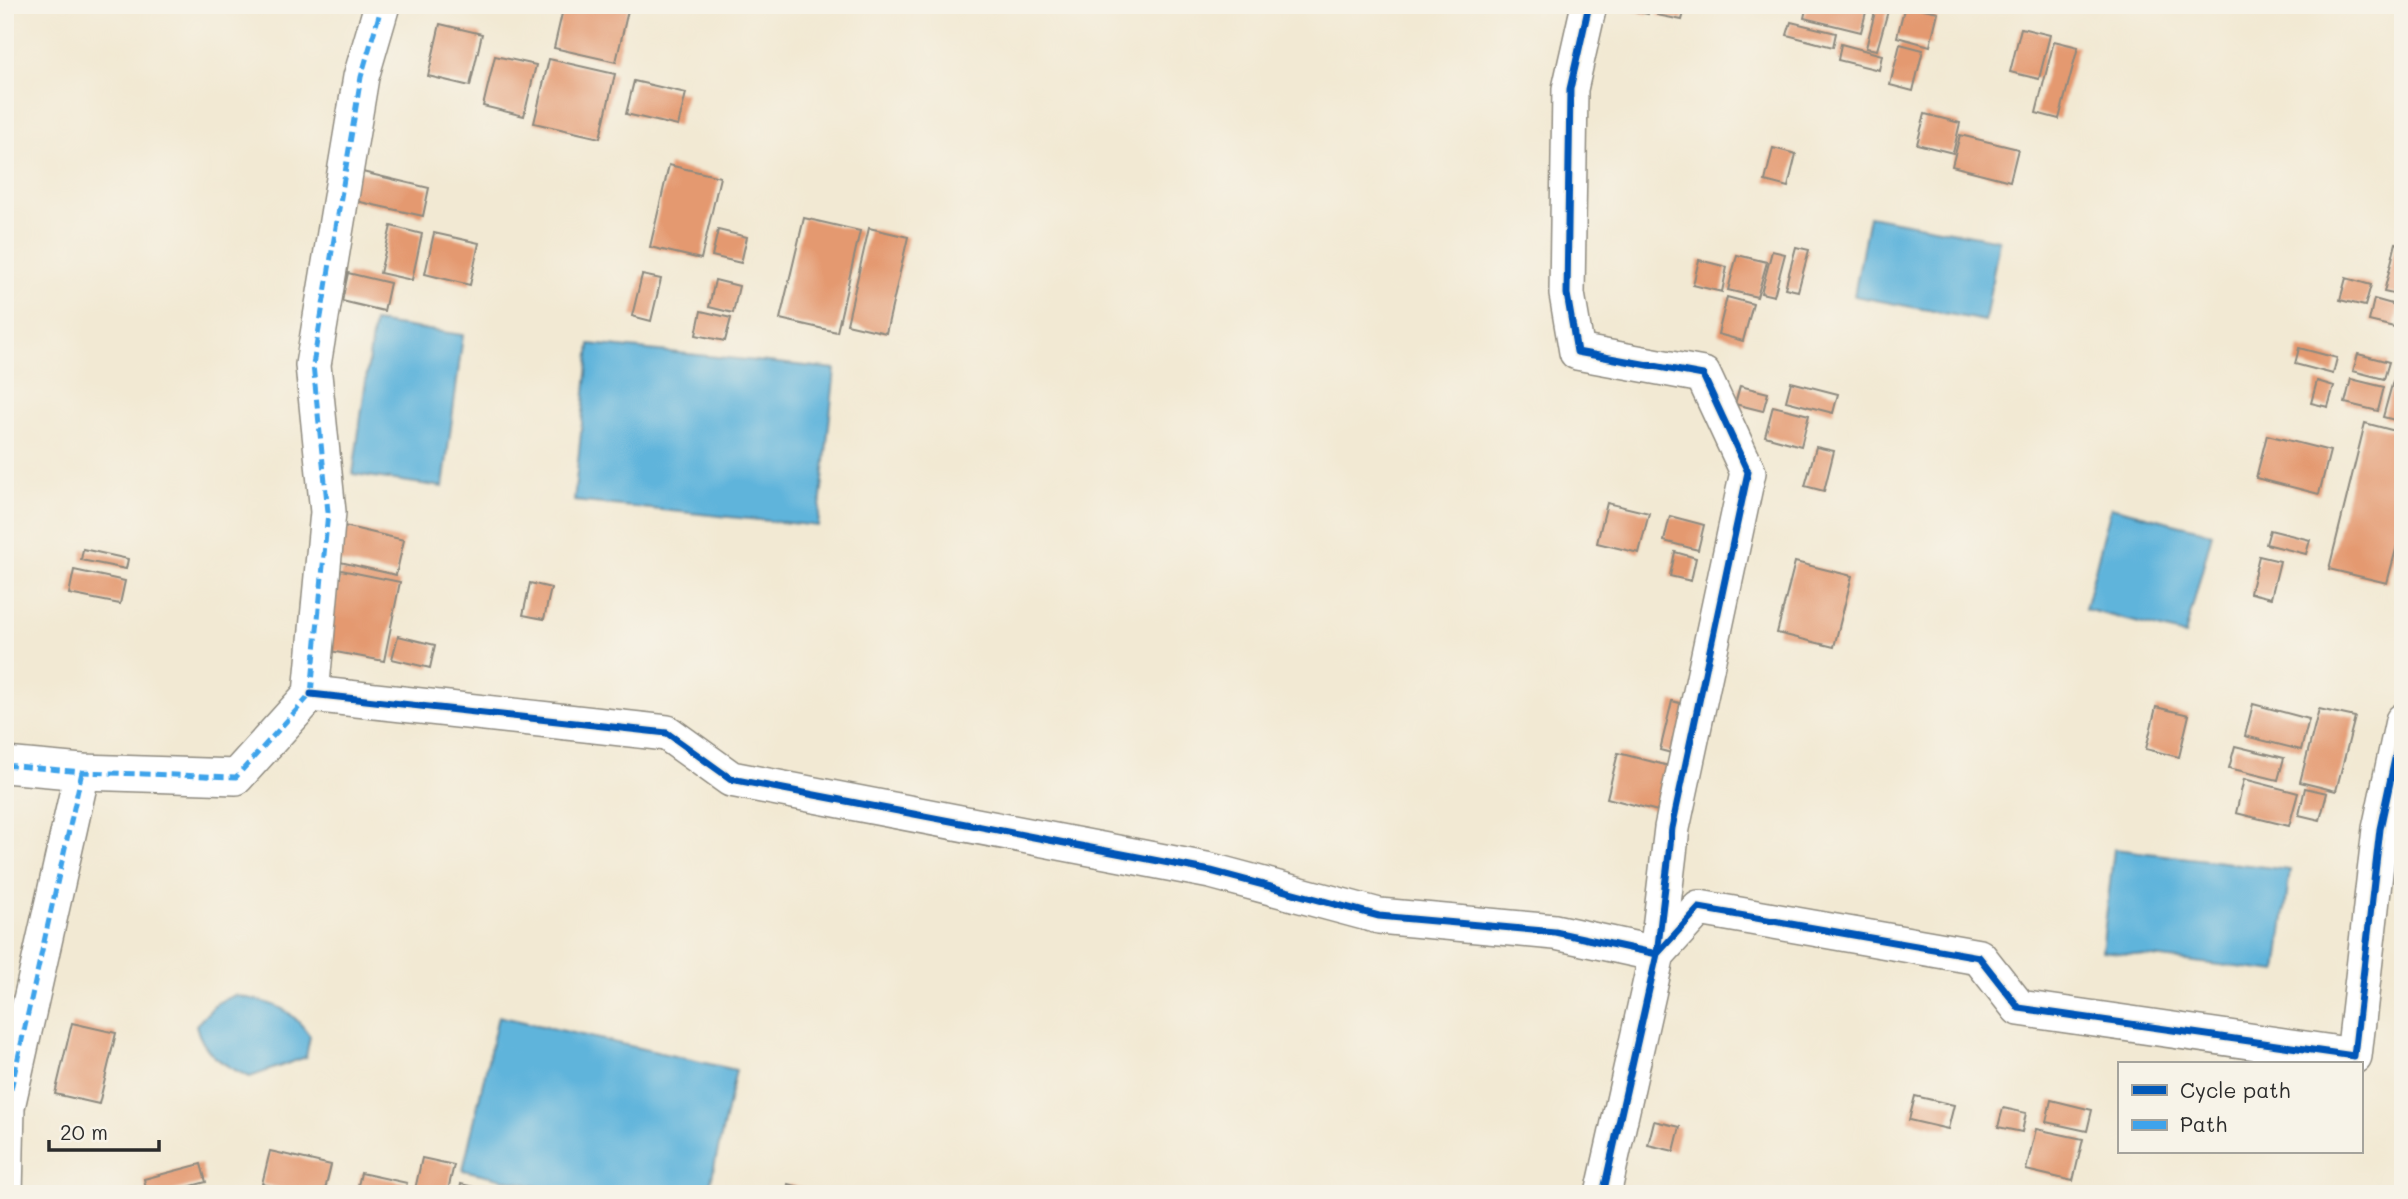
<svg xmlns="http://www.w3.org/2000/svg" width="2408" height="1199" font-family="Mali,sans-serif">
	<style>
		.water { fill: #5fb4db; stroke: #457083; stroke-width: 2 }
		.building { fill: #e4996f }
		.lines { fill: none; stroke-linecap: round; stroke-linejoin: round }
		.minor-casing { stroke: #8e8a7f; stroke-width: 38 }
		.minor { stroke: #fff; stroke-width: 35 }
		.quiet { stroke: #3ea3eb; stroke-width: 5; stroke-dasharray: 10 5; stroke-linecap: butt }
		.cycleway-casing { stroke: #f7f3e8; stroke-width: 11 }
		.cycleway { stroke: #0057b8; stroke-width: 7 }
	</style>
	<rect width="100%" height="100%" fill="#f7f3e8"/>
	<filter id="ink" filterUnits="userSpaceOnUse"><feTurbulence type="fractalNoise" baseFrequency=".0143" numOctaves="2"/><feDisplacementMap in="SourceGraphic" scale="14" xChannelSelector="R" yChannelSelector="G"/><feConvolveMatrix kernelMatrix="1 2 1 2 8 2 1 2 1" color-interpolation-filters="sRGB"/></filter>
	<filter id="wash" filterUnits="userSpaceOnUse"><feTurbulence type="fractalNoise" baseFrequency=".00686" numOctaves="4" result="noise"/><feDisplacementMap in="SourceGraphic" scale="28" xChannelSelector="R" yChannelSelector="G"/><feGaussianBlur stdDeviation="1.57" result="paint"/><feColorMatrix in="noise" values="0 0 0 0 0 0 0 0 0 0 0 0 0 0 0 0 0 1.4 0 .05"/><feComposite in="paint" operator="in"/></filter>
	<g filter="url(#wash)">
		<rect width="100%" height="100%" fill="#f2e9d3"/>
		<g class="water">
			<polygon points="1869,216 1999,240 1985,321 1854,296"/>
			<polygon points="374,322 463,335 443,487 353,474"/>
			<polygon points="590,344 835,369 818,526 574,501"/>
			<polygon points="2111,507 2212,533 2185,635 2085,609"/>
			<polygon points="2114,849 2290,870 2277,972 2102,951"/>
			<path d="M235,995C271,1004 287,1003 310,1036L306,1057L250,1077C224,1066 202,1053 196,1025L217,1003Z"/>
			<polygon points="498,1016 736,1070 708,1194 570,1194 463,1170"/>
		</g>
		<g id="blocks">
			<g class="building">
				<polygon points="564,5 629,6 616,62 554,48"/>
				<polygon points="1627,5 1650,5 1648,14 1626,9"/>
				<polygon points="1659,5 1686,5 1682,20 1657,15"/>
				<polygon points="1807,5 1858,5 1867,8 1861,32 1804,18"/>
				<polygon points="1905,5 1938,12 1930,46 1897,37"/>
				<polygon points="1876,8 1888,11 1877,50 1866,48"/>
				<polygon points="1791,22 1836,33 1833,47 1787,35"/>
				<polygon points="440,24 482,34 470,86 428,76"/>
				<polygon points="2021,28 2050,35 2039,79 2010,72"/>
				<polygon points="2054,41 2078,47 2059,119 2036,113"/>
				<polygon points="1841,44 1882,55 1879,70 1838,60"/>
				<polygon points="1900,44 1923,50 1913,91 1890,85"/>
				<polygon points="495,56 536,65 524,116 483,106"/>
				<polygon points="549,59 615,74 600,138 534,123"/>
				<polygon points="634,81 686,93 678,126 626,114"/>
				<polygon points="1925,114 1960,123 1953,153 1917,144"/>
				<polygon points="1960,135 2018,149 2010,181 1952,166"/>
				<polygon points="1773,148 1796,154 1788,187 1765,181"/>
				<polygon points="669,165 720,177 701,259 650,247"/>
				<polygon points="354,170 429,188 423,216 347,199"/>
				<polygon points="804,218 860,231 837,332 780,319"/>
				<polygon points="391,226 422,234 412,280 380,273"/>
				<polygon points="869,228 908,237 886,333 847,324"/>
				<polygon points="718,230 747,237 741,263 712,256"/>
				<polygon points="434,233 479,243 470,285 425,274"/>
				<polygon points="2396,243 2403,245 2402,296 2384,292"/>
				<polygon points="1796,247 1809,250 1798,291 1785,288"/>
				<polygon points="1772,251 1785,254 1774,296 1761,293"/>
				<polygon points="1737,255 1767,262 1757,297 1728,290"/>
				<polygon points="1699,260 1727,267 1722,292 1693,285"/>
				<polygon points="348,273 390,283 384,311 342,301"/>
				<polygon points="642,275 661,279 651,321 632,316"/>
				<polygon points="2346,278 2371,285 2365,306 2340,300"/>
				<polygon points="715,280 739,286 733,313 709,307"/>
				<polygon points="1727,297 1753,304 1743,341 1718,334"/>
				<polygon points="2374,299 2399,306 2394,327 2369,321"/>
				<polygon points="701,311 731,318 725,341 696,335"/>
				<polygon points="2299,348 2337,358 2333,374 2295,364"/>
				<polygon points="2358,354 2389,362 2384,379 2353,371"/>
				<polygon points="2351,379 2384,387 2378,411 2345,403"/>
				<polygon points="2317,381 2334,386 2328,407 2311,403"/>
				<polygon points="2393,381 2403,383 2403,422 2383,417"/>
				<polygon points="1791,382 1838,394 1833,413 1786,401"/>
				<polygon points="1740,386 1768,393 1763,411 1735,404"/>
				<polygon points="1773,406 1809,415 1801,446 1765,436"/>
				<polygon points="2365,423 2403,433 2403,523 2387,583 2329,569"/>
				<polygon points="2267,435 2330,451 2319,494 2256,478"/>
				<polygon points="1816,447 1834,451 1824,491 1805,486"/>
				<polygon points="1607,503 1649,513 1639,553 1597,543"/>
				<polygon points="1670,516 1704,525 1698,550 1664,541"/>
				<polygon points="344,526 404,540 396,575 336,561"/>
				<polygon points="2270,530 2310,540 2306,554 2266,544"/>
				<polygon points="83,549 128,559 126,569 81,560"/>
				<polygon points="1675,552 1696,558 1691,581 1670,576"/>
				<polygon points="2259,556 2280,561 2271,598 2250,593"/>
				<polygon points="1795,562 1852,576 1834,647 1777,633"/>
				<polygon points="74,570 125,581 120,604 69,594"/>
				<polygon points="341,570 400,582 384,661 325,650"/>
				<polygon points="530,583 551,588 544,619 523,615"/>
				<polygon points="398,636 435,645 430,668 392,659"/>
				<polygon points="1672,701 1687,705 1675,754 1660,750"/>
				<polygon points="2253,704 2309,719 2301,750 2245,736"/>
				<polygon points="2156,707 2189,715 2179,757 2146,749"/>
				<polygon points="2319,709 2355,717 2336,791 2300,782"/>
				<polygon points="2235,746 2284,758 2278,780 2229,768"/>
				<polygon points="1618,753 1673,767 1662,812 1607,798"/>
				<polygon points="2244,779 2298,793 2289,826 2236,813"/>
				<polygon points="2305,788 2327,793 2320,820 2299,815"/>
				<polygon points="72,1023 116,1033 99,1104 55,1094"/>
				<polygon points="1915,1096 1954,1105 1948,1129 1909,1120"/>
				<polygon points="2051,1100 2092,1110 2087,1131 2046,1122"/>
				<polygon points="2003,1108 2026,1113 2022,1132 1998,1127"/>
				<polygon points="1654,1121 1680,1127 1674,1151 1648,1145"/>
				<polygon points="2036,1129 2083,1139 2073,1181 2026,1170"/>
				<polygon points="270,1151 331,1165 324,1194 306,1194 262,1184"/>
				<polygon points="422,1158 454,1165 447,1194 414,1194"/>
				<polygon points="201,1164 206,1182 162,1194 147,1194 144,1179"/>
				<polygon points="361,1173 407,1183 404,1194 356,1194"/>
				<polygon points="461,1184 500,1193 499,1194 459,1194"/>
				<polygon points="788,1184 817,1191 817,1194 786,1194"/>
			</g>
		</g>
	</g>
	<g filter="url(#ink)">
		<use href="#blocks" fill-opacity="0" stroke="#8e8a7f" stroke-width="2"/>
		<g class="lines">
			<g class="minor-casing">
				<g id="minor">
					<polyline points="311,694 667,733 731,779 1211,871 1379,916 1555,932 1657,954 1672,828 1748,472 1703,375 1577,352 1567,294 1570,89 1589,5"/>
					<polyline points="5,765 82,772 236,777 311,694 328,512 313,365 361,77 382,5"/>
					<polyline points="5,1194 7,1107 82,772"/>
					<polyline points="1603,1194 1657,954 1699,908 1979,957 2019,1008 2354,1056 2380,829 2403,721"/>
				</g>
			</g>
			<use href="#minor" class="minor"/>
			<g class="quiet">
				<polyline points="5,765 82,772 236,777 311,694 328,512 313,365 361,77 382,5"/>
				<polyline points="5,1194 7,1107 82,772"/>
			</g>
			<g class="cycleway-casing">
				<g id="cycleway">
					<polyline points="311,694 667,733 731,779 1211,871 1379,916 1555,932 1657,954 1672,828 1748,472 1703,375 1577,352 1567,294 1570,89 1589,5"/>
					<polyline points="1603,1194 1657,954 1699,908 1979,957 2019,1008 2354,1056 2380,829 2403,721"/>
				</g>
			</g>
			<use href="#cycleway" class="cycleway"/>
		</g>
	</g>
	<rect width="2408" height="1199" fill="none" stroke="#f7f3e8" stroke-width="28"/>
	<rect x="2118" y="1062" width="245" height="91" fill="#f7f3e8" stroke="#a5a39c" stroke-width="2"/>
	<rect x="2132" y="1085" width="35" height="10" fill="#0057b8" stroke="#a5a39c" stroke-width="2"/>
	<text x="2180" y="1098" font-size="21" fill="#2b2b2b">Cycle path</text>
	<rect x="2132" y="1120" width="35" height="10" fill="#3ea3eb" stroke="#a5a39c" stroke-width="2"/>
	<text x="2180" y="1132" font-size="21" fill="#2b2b2b">Path</text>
	<path d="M49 1140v10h110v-10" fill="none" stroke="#2b2b2b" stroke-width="3.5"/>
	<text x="60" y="1140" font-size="21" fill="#2b2b2b" stroke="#f7f3e8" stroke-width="5" paint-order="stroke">20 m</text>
</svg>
